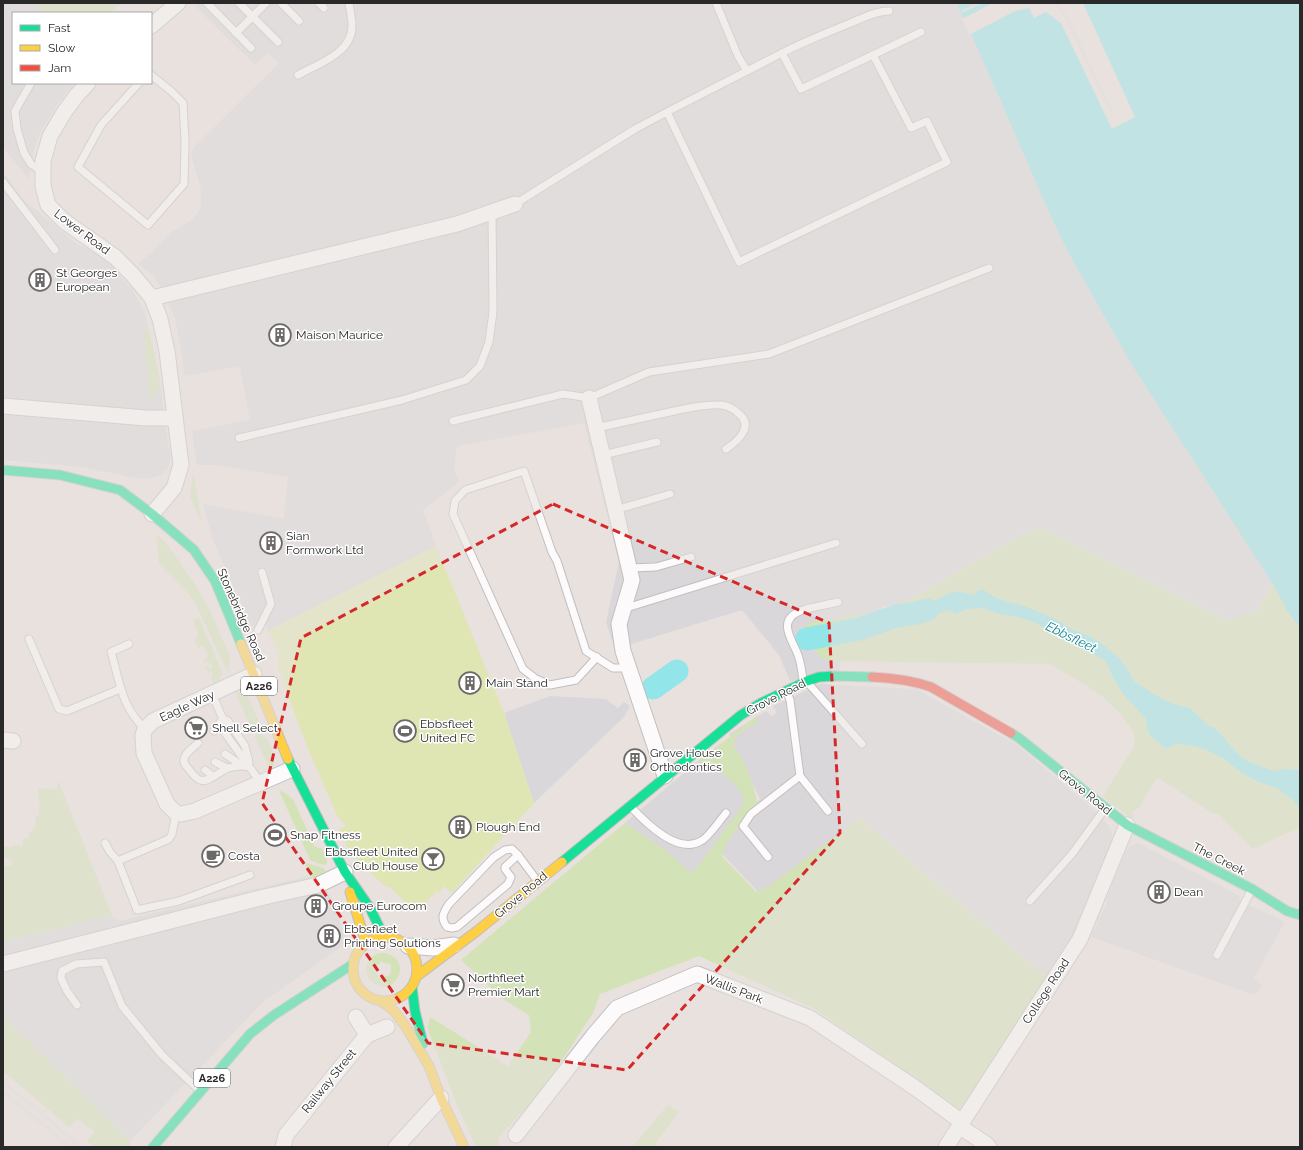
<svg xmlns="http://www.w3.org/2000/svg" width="1303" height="1150" font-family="Raleway,sans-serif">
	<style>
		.industrial { fill: #dad7da }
		.green { fill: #d3e2b7; fill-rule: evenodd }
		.pitch { fill: #dfe6b4 }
		.water { fill: #92e5e9 }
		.pier { fill: #e8e1de }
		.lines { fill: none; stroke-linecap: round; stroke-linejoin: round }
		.river { stroke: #92e5e9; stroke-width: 23 }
		.lane-casing { stroke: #c1bfc0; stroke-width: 9 }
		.street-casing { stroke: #c1bfc0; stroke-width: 17 }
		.fast-casing { stroke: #c1bfc0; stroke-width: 11 }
		.slow-casing { stroke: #c1bfc0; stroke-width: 11 }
		.jam-casing { stroke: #c1bfc0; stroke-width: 11 }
		.lane { stroke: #fcfafa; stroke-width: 7 }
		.street { stroke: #fcfafa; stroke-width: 15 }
		.fast { stroke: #16e098; stroke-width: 9 }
		.slow { stroke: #ffcf43; stroke-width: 9 }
		.jam { stroke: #f24e42; stroke-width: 9 }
		.rail { stroke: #ddddde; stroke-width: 3 }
		.marked { fill: none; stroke: #d62828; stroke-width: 3; stroke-dasharray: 8 5; stroke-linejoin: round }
		.labels { text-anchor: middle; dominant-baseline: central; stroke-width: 3; stroke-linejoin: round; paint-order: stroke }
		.shield { fill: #fff; stroke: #696969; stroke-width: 1 }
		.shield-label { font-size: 11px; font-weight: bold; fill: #292929 }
		.street-label { font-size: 12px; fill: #292929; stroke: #fff }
		.poi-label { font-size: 12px; fill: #292929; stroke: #fff; text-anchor: start }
		.water-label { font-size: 13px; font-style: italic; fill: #0d8191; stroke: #fff }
	</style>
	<rect width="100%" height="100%" fill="#e8e1de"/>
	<g class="industrial">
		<polygon points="3,3 33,3 48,13 13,13 13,83 74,83 60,101 41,131 34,149 29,179 3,147"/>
		<polygon points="197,3 971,3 1273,584 1257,611 1230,621 1043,529 1025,533 903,603 881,607 881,611 804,635 819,656 829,661 840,661 839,671 790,681 779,655 742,610 615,649 606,622 619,562 584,423 457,446 454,468 459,482 423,510 436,546 268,631 264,621 252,627 213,540 203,504 284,519 288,477 217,465 197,465 192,431 250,420 240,366 184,376 182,355 175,318 165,295 153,275 138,264 151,253 172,232 193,219 201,208 201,190 191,154 195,146 279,63 267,53 255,65 194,5"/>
		<polygon points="3,172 24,200 77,244 95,252 112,266 133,291 141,305 145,314 160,380 168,445 170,450 171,456 168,468 159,476 146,479 136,478 82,467 3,460"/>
		<polygon points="820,684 916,689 1017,745 1092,808 1109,826 1112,834 1112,840 1075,931 1068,946 1049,979 864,822 861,817 760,894 715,846 692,875 625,823 705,755 756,803 760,799 729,734 766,711 771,716 777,713 773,706"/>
		<polygon points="550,696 606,699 618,708 624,702 630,706 624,717 534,803 504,713"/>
		<polygon points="1138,843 1240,896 1239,900 1285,922 1254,978 1262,986 1254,995 1091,937 1108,900 1106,900 1124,856 1129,847"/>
		<polygon points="314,875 321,892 327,891 348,942 263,1002 130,1141 3,1016 3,942 111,915 119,921"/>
	</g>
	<g class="green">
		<polygon points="33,3 122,3 109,13 48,13"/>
		<polygon points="956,3 1300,627 1300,827 1253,849 1218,814 1212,813 1160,779 1156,779 1140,806 1136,810 1133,810 1132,814 1135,816 1131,818 1103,797 1106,791 1133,748 1135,739 1133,731 1116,709 1103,697 1087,686 1050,664 829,661 819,656 804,635 806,623 881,611 903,603 1025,533 1043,529 1229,621 1257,611 1273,584 1132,365 1068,252 1053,221 974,40"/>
		<polygon points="149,330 160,380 158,389 153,397 150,399 144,331"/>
		<polygon points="193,475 194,475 202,523 190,497"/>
		<polygon points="157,534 170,548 198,589 211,613 229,655 230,664 228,673 196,604 185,590 159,564"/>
		<polygon points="199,618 223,674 220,679 213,684 211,678 213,677 212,671 211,670 209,674 205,666 212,668 212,665 207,661 204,663 203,661 208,657 208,654 203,645 198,648 195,641 198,633 193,620"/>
		<polygon points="235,691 243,692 247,695 262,729 253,733"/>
		<path d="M757,716L758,722L741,732L734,740C733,749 737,749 741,757C748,771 755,787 757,803L727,842L722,856L756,892L769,886L861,817L864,822L1049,979L960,1114L916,1079L815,1009L699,956L600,994L593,1013L540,1094L498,1138L499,1147H476L457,1105L430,1035L428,1027L430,1017L508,1066L531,1032L529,1015L503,999L461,960L625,823L664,849L692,874L739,811L744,798C735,781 723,773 707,762L701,764L699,760Z"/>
		<path d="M261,733L263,738L266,737C271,748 278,759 270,771L255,736Z"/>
		<polygon points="58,780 112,915 3,942 3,865 11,866 12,860 3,858 3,847 12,847 13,845 23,846 23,838 29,838 29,832 32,832 32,828 35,828 36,816 39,815 40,801 38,800 39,788 57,790"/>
		<polygon points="279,790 288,795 294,801 314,846 322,849 327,860 327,864 323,865 310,860"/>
		<polygon points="307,863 323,868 326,871 318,877 299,883 300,878 313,875 305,867"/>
		<path d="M380,953C391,952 401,960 400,971C399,976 396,981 392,984C371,996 353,961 380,953ZM382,961L384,963L390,964C392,968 392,973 388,976L380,977L376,973L377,965Z"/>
		<polygon points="3,1016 130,1141 130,1147 93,1147 87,1141 95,1132 78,1119 69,1127 3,1071"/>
		<polygon points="668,1105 679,1112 655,1144 659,1147 632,1147"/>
	</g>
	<polygon class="pitch" points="436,546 504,713 534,803 452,893 444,886 439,893 437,891 418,910 413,905 411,907 388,886 386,887 358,861 347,846 339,830 346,826 338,817 308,749 277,665 280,656 268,631"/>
	<g class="water">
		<polygon points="956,3 1300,3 1300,627 1288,612 1273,584 1132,365 1068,252 1053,221 974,40"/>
		<polygon points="979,590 984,590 996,598 1027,607 1055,619 1073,630 1090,636 1105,646 1121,660 1135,682 1152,693 1173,704 1190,708 1210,727 1214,727 1238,754 1247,761 1273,771 1285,769 1300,770 1300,808 1291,798 1277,788 1258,782 1238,770 1224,759 1207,750 1194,746 1176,744 1169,748 1162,747 1160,743 1150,736 1147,728 1146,719 1125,696 1113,678 1106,661 1052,633 1036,623 1018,617 999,614 981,608 968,609 956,614 949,610 936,614 926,621 916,624 897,623 896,616 899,611 912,611 955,591 974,595"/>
	</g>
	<polygon class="pier" points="993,3 1083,3 1135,117 1112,129 1061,23 1046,12 1034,18 1029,8 1015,11 969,35 962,19"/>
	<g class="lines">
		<g class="river">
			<polyline points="807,639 859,629 896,616 917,613 927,610"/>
			<polyline points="653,688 677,671"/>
		</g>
		<g class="lane-casing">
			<g id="lane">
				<polyline points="207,3 251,48"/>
				<polyline points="239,3 278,42"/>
				<polyline points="281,3 299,21"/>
				<polyline points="319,3 324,8"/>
				<polyline points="716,3 738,56 747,71"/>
				<polyline points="236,33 266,3"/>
				<path d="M782,53C803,42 826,33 848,24C861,19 875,11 889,11"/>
				<polyline points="873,55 921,32"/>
				<path d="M298,75C318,64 353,53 352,25C352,18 350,10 349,3"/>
				<polyline points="31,83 15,111 17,129 24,153 31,164 42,172"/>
				<polyline points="139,83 101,125 78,167 148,225 184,184 185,141 183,103 171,91 151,75"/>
				<polyline points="3,182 55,250"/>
				<polyline points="515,204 635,129 667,112 739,262 947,162 927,121 911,128 873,55 801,89 782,53 667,112"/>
				<polyline points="453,421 563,394 589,398 649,372 769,354 989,268"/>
				<path d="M596,428C619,423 642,418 665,413C684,409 703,404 722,405C728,406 734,409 738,413C755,426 738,441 726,449"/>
				<polyline points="239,438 402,400 466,380 480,366 489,342 493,312 492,212"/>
				<polyline points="603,455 657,442"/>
				<polyline points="615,510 670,494"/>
				<polyline points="629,568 656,567 691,557"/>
				<polyline points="623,609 836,543"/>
				<polyline points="258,630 271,604 262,572"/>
				<polyline points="29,639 59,709 67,711 120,689"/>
				<path d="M129,644L111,652C120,682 121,706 145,729"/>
				<polyline points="597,657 576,680 550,685 536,679 523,669 453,514 455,501 465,490 524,471 552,552 557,561 586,651 613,668 629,668"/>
				<path d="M803,680C802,672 801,663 798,655C793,641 777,622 798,612C809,607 826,605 838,602"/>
				<polyline points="808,683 862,744"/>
				<polyline points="787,692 790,700 800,776 828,811"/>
				<polyline points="212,694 223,719 222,729 261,783"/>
				<polyline points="223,719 228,721 245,746 249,762"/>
				<polyline points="214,731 221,721"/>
				<path d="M198,743C191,750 178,757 187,767C190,771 195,778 200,780C209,783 220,771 228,768C235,766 242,765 249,767"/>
				<polyline points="225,754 241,765"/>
				<polyline points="215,762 227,768"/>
				<polyline points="205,770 213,776"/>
				<path d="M632,808C646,823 678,855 701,841C708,838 720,820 726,813"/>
				<polyline points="176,813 172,834 169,839 118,861 137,910 179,901 250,875"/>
				<polyline points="105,843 110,852 118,861"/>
				<path d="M512,849L518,855L505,867V869L511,877L508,884L457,927L452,928L447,927C440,918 443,913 449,904L494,857L505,850Z"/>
				<polyline points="518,855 536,879"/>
				<polyline points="768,857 743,826 751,814 800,776"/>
				<polyline points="1030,901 1072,854 1104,810"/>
				<polyline points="1217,955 1251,891"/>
				<polyline points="77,1005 67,991 61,978 62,971 76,964 104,962 122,1006 162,1055 199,1090"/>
			</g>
		</g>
		<g class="street-casing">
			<g id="street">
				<polyline points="151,26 178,3"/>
				<polyline points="88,83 77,95 65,111 50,136 43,161 43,186 48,205 64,221 115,257 132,274 152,298 160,319 167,351 181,465 174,488 152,514"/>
				<polyline points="152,298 457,224 515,204"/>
				<polyline points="589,398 632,580 619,624 623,651 665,776"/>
				<polyline points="3,406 146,418 175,418"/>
				<polyline points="254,674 153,721 145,729 143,735 144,753 167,804 176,813 181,814 195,811 292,769"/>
				<polyline points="3,740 13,741"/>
				<polyline points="408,946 433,948 454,945"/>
				<polyline points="3,964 264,897 318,885 345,872"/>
				<polyline points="356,1017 367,1035"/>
				<polyline points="959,1126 986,1144 989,1147"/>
				<polyline points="516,1135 593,1036 617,1008 697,974 810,1018 914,1087 962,1122"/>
				<polyline points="283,1147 286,1135 367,1035 387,1027"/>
				<polyline points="396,1147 441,1098"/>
				<polyline points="946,1147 1080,939 1127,825"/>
			</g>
		</g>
		<g class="fast-casing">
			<g id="fast">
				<polyline points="3,470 60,475 120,490 152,514 194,550 215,581 241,644"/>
				<polyline points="1011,733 1019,738 1127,825 1252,889 1287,911 1300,915"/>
				<polyline points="288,759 345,872 370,908 384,937"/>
				<polyline points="562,862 741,715 761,703 807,681 819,677 834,676 872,677"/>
				<polyline points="412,987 415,1011 423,1044"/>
				<polyline points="153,1147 250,1034 274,1015 353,964"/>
			</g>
		</g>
		<g class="slow-casing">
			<g id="slow">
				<polyline points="241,644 288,759"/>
				<polyline points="350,892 366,943"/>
				<circle cx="385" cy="969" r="32"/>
				<polyline points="417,976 477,931 562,862"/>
				<polyline points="381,1001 394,1011 406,1027 429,1066 441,1098 464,1147"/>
			</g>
		</g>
		<g class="jam-casing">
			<path id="jam" d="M872,677C893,678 911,680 931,687L1011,733"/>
		</g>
		<use href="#lane" class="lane"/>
		<use href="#street" class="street"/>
		<use href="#fast" class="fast"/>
		<use href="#slow" class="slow"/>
		<use href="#jam" class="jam"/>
		<g class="rail">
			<polyline points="1056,3 1065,15 1112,112"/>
			<polyline points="963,11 980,3"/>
			<polyline points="3,1083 44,1115 80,1147"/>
			<polyline points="3,1092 70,1147"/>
		</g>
	</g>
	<path d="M0 0H1303V1150H0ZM553,504L829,623L840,833L627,1070L428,1043L262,803L301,638Z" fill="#e8e1de" fill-opacity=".55" fill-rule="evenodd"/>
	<path class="marked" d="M553,504L829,623L840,833L627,1070L428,1043L262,803L301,638Z"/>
	<defs>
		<g id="building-ring" transform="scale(1.15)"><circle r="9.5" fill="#fff" stroke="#6c6968" stroke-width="1.5"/><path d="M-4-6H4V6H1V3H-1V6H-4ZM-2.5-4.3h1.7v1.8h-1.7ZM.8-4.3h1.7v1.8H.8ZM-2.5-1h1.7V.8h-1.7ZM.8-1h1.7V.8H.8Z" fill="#6c6968"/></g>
		<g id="supermarket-ring" transform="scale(1.15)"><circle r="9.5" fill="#fff" stroke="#6c6968" stroke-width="1.5"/><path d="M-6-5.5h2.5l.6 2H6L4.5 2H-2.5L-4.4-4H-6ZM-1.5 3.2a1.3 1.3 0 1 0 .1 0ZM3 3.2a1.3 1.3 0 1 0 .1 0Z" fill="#6c6968"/></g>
		<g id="stadium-ring" transform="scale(1.15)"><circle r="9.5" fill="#fff" stroke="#6c6968" stroke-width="1.5"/><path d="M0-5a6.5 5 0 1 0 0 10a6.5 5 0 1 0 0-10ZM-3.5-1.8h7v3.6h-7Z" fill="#6c6968"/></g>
		<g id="cafe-ring" transform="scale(1.15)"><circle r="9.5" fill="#fff" stroke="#6c6968" stroke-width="1.5"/><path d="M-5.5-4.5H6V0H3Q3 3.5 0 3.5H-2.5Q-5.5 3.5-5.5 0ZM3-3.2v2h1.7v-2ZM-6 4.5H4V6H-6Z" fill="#6c6968"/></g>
		<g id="bar-ring" transform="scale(1.15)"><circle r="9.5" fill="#fff" stroke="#6c6968" stroke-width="1.5"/><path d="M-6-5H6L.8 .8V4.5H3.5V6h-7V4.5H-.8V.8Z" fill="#6c6968"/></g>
	</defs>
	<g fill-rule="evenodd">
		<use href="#building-ring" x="40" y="280"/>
		<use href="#building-ring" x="280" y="335"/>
		<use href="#building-ring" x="271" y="543"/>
		<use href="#building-ring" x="470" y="683"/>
		<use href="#supermarket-ring" x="196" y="728"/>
		<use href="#stadium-ring" x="405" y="731"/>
		<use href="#building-ring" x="635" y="760"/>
		<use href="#building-ring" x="460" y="827"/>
		<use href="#stadium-ring" x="275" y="835"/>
		<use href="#cafe-ring" x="213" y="856"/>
		<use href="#bar-ring" x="433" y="859"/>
		<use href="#building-ring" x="1159" y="892"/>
		<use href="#building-ring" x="316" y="906"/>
		<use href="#building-ring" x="329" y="936"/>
		<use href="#supermarket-ring" x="453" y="985"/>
	</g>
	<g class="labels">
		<g class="shield">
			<rect x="241" y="677" width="36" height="18" rx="3"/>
			<rect x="194" y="1069" width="36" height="18" rx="3"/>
		</g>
		<g class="shield-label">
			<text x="259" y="686">A226</text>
			<text x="212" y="1078">A226</text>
		</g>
		<g class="street-label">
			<text transform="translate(82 232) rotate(37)">Lower Road</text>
			<text transform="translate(241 615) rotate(66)">Stonebridge Road</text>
			<text transform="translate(776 697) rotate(-27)">Grove Road</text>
			<text transform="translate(187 706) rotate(-25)">Eagle Way</text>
			<text transform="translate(1085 792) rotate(39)">Grove Road</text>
			<text transform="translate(1219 859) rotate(27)">The Creek</text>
			<text transform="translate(521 895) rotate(-40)">Grove Road</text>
			<text transform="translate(734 989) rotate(21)">Wallis Park</text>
			<text transform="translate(1046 991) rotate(-57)">College Road</text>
			<text transform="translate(329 1081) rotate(-51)">Railway Street</text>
		</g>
		<g class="poi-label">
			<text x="56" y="273">St Georges<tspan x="56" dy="14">European</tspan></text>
			<text x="296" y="335">Maison Maurice</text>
			<text x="286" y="536">Sian<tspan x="286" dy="14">Formwork Ltd</tspan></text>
			<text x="486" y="683">Main Stand</text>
			<text x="420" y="724">Ebbsfleet<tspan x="420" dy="14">United FC</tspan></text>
			<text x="212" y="728">Shell Select</text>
			<text x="650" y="753">Grove House<tspan x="650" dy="14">Orthodontics</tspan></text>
			<text x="476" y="827">Plough End</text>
			<text x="290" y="835">Snap Fitness</text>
			<text x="418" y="852" text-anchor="end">Ebbsfleet United<tspan x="418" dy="14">Club House</tspan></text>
			<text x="228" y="856">Costa</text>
			<text x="1174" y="892">Dean</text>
			<text x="332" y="906">Groupe Eurocom</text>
			<text x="344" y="929">Ebbsfleet<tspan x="344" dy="14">Printing Solutions</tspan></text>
			<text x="468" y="978">Northfleet<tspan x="468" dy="14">Premier Mart</tspan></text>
		</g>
		<g class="water-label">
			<text transform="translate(1071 637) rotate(26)">Ebbsfleet</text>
		</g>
	</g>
	<rect width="1303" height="1150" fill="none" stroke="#292929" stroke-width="8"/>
	<rect x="12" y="12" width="140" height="72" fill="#ffffff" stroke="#a9a9a9"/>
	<rect x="20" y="25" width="20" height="6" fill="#16e098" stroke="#a9a9a9"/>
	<text x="48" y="32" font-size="12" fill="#292929">Fast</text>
	<rect x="20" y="45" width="20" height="6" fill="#ffcf43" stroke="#a9a9a9"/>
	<text x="48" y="52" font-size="12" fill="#292929">Slow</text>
	<rect x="20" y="65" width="20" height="6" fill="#f24e42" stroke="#a9a9a9"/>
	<text x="48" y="72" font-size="12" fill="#292929">Jam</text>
</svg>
